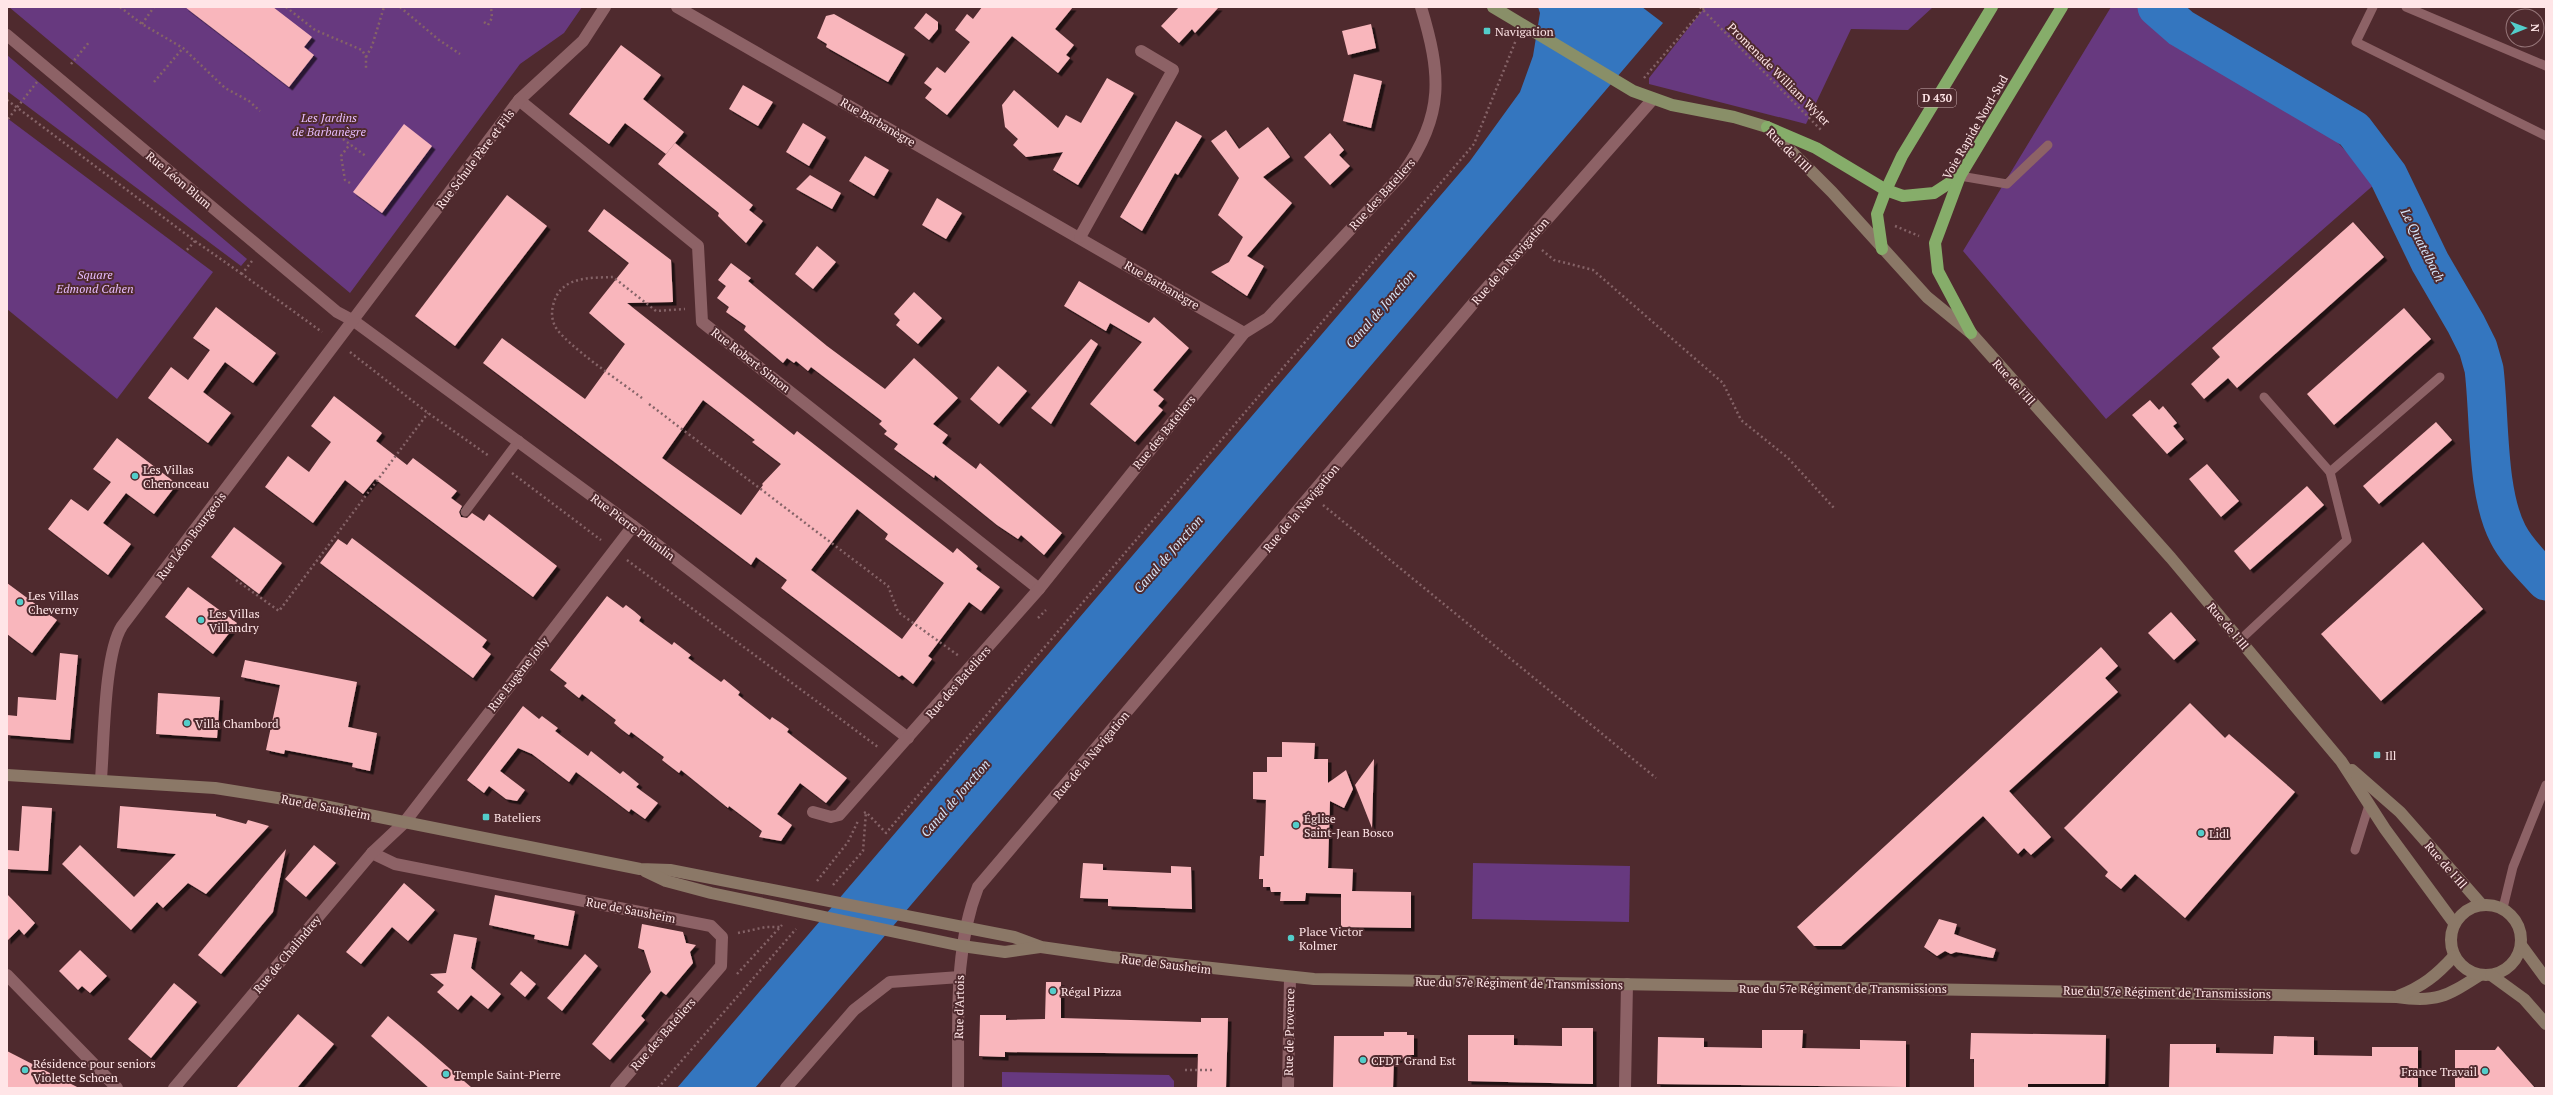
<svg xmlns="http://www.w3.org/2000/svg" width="2553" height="1095" font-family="'PT Serif',serif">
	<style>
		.green { fill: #67397f }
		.water { fill: #3476bf }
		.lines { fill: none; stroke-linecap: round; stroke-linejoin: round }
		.river { stroke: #3476bf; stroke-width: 39 }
		.building { fill: #f9b6bc; fill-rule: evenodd; filter: url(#shadow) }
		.path { stroke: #856367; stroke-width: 2.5; stroke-dasharray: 2 3; stroke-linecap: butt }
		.lane { stroke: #8d6266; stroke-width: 9 }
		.street { stroke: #8d6266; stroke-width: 12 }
		.secondary { stroke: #8b7867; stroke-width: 12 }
		.primary { stroke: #898f68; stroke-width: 12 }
		.highway { stroke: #86ad6a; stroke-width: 12 }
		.poi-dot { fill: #53cdca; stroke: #4f2a2e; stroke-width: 1.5 }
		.labels { text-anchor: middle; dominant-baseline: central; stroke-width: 4; stroke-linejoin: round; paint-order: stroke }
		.shield { fill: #4f2a2e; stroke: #caadb0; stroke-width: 1 }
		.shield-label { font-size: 11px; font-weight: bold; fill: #ffe5e7 }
		.poi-label { font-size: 12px; fill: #ffe5e7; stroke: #4f2a2e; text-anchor: start }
		.street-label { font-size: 12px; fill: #ffe5e7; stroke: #4f2a2e }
		.park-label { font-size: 12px; font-style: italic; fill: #e7beff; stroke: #4f2a2e }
		.water-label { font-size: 13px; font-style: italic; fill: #d5e6fa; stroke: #4f2a2e }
	</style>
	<defs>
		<filter id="shadow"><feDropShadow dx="3.5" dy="3.5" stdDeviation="0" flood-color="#0009"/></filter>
	</defs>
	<rect width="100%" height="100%" fill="#4f2a2e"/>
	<g class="green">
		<polygon points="9,7 582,7 564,33 520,64 350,293"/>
		<polygon points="1705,7 1933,7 1908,30 1851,29 1806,124 1649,84 1649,78"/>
		<polygon points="2111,7 2140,7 2178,40 2323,127 2376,183 2106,419 1963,251"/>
		<polygon points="7,55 247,259 241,266 7,91"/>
		<polygon points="7,118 213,272 117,399 7,309"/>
		<polygon points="1473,863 1630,866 1629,922 1472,919"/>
		<polygon points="1002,1072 1169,1075 1174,1081 1174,1088 1002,1088"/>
	</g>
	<polygon class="water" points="1538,7 1642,7 1663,23 755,1088 677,1088 1470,161 1520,92 1533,56 1540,13"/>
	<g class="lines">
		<path class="river" d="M2157,7L2181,28L2354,130L2388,175L2430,262L2466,324L2478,348L2484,369C2490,417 2486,492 2508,534C2517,552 2533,566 2546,581"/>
	</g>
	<g class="building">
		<polygon points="185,7 273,7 312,37 304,47 314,55 289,87"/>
		<polygon points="982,7 1073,7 1055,29 1074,45 1066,55 1070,58 1058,73 1012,36 947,115 925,98 932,89 924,83 937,67 945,73 970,42 955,30 967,14 973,19"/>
		<polygon points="1179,7 1219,7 1195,33 1192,29 1179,43 1161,26"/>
		<polygon points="926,13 938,22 938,29 929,40 914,28"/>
		<polygon points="834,14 905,54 888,82 826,47 827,44 817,38 826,16"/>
		<polygon points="1371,24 1376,48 1348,55 1342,31"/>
		<polygon points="621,45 661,75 643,99 684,132 666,154 625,123 609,144 569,114"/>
		<polygon points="1354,74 1382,81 1371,128 1343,121"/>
		<polygon points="1107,78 1134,93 1078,185 1053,170 1063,152 1026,157 1013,145 1018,139 1005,127 1002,105 1014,90 1058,128 1066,115 1081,123"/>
		<polygon points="743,85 773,102 758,126 729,109"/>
		<polygon points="1176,121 1202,136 1178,175 1175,173 1142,231 1120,217"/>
		<polygon points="803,123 826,137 809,166 786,152"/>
		<polygon points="404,124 432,146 382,213 353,192"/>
		<polygon points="1268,127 1290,157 1263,177 1292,203 1247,256 1264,266 1247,296 1211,272 1229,262 1243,237 1218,215 1239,178 1211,141 1226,130 1239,149"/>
		<polygon points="1330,133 1344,150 1339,155 1350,166 1330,185 1304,157"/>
		<polygon points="675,143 753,205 749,210 763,221 746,243 718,216 719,213 658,164"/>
		<polygon points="865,156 889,170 874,196 849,181"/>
		<polygon points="810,175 841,193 832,209 796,189"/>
		<polygon points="507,195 547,226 455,346 415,316"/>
		<polygon points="937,198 962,213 946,239 922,225"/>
		<path d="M604,209L671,260L673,302L627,303L794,435L797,431L953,553L957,548L978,566L976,569L1000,587L981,611L969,602L928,656L932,659L913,684L902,675L899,677L781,588L787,580L756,557L751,565L483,363L502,338L585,399L625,344L589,313L629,263L588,231ZM703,400L755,440L752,442L781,464L762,484L763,485L741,515L662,458ZM857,509L888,534L885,539L944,583L902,639L811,570Z"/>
		<polygon points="2353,222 2384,257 2237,388 2228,378 2204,399 2191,384 2220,357 2212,348"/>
		<polygon points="817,246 836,262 813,289 795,274"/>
		<polygon points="731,263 751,278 748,281 827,346 885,389 914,358 958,398 933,424 948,435 942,443 976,469 980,463 1062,533 1044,555 1021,535 1018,539 997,525 935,475 934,478 894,449 898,444 884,434 887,431 879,424 882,421 811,367 808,371 796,361 794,363 787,358 783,363 744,330 746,326 726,312 729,307 717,298 726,286 718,280"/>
		<polygon points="1079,281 1149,323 1154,317 1189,348 1153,390 1164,399 1158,406 1163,410 1135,442 1090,404 1142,342 1110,323 1106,331 1064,306"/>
		<polygon points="914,292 942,318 918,344 896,325 900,320 894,314"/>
		<polygon points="216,307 276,353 253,383 225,362 203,392 231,413 208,443 148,398 171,367 188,380 210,350 193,338"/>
		<polygon points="2404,308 2431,339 2334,425 2307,394"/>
		<polygon points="1091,339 1098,344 1051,424 1031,408"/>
		<polygon points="998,366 1027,391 999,424 970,399"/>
		<polygon points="334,396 382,433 376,441 407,465 413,458 457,491 451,498 462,506 459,512 461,517 467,518 472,513 484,521 489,514 557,566 533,597 375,479 363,494 345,480 313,523 265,487 288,456 309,472 319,458 331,442 311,426"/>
		<polygon points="2150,400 2159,410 2163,406 2177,423 2173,426 2184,439 2167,454 2132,415"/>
		<polygon points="2436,422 2452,440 2379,504 2363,486"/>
		<polygon points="117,438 177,484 154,514 126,493 103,523 131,544 108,575 48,529 71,499 88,511 111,482 93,469"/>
		<polygon points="2207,464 2239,501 2221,517 2189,479"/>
		<polygon points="2307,486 2324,505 2250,570 2234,551"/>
		<polygon points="234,527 282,563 259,594 211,557"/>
		<polygon points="352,538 487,640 482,647 491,654 473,678 320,563 338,539 347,545"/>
		<polygon points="2423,542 2483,609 2381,701 2321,634"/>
		<polygon points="7,583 57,620 32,653 7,634"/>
		<polygon points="188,587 237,623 213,654 165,617"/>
		<polygon points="607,596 623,608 626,605 634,611 641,617 639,621 672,645 674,642 691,655 688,658 721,682 724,679 740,692 738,695 770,720 772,717 781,723 789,729 787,732 847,778 826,803 800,783 777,814 792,825 781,841 759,837 762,831 729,806 728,808 681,770 679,773 662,760 664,757 631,732 629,735 621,729 614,723 616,720 582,694 579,698 564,686 567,683 550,670"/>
		<polygon points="2171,612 2196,640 2174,660 2148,633"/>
		<polygon points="2101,647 2118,666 2105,678 2118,692 2009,791 2051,837 2031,855 2024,848 2018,854 1983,816 1841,946 1814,946 1797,927"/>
		<polygon points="60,653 78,655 70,740 7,735 7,715 17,716 18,697 56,700"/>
		<polygon points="245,660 357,682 348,727 377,733 370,771 352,767 353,763 285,750 284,754 266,750 280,685 241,677"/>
		<polygon points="158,693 220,697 217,738 156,734"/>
		<polygon points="2190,703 2225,738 2229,734 2295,792 2185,918 2135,874 2121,889 2105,876 2108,872 2064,828"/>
		<polygon points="523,706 539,719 542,716 558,728 555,731 588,756 591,751 620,774 623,771 639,784 636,787 658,803 645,819 631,809 629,812 576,772 569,782 532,754 518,748 500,771 525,790 517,801 506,799 489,786 484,793 467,780"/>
		<polygon points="1282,742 1315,743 1314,759 1328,759 1328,783 1346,770 1353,789 1344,808 1330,801 1328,868 1353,869 1352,891 1411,892 1411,928 1341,927 1341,894 1306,893 1305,901 1280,901 1281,892 1271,892 1270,887 1263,887 1263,879 1259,879 1260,856 1264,856 1266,800 1253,799 1253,772 1267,772 1267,757 1282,757"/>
		<polygon points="1374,759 1372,828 1355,785"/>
		<polygon points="22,806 52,808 48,871 7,869 7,850 19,851"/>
		<polygon points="120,806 216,814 216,816 246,824 248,820 269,826 206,894 188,883 163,908 157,902 131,930 62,864 80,845 134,897 176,854 117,848"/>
		<polygon points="314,845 336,863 306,897 285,879"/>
		<polygon points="286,849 273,912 221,974 198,955"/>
		<polygon points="1083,863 1103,864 1103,870 1171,873 1171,866 1191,867 1192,909 1108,906 1108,899 1080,898"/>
		<polygon points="404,883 435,910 408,941 392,927 361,964 346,952"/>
		<polygon points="7,894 35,923 24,935 19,929 7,941"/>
		<polygon points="495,895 575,911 568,946 534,939 535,935 489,925"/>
		<polygon points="1939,919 1957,924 1954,934 1996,949 1993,958 1956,952 1951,954 1945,951 1937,956 1924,947"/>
		<polygon points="642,924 683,932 686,943 696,945 690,952 693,963 666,995 661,991 641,1016 645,1020 610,1060 592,1044 651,972 644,950 638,948"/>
		<polygon points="454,934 477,938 471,968 501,994 488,1009 471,995 458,1010 437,992 444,985 430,974 446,973"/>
		<polygon points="80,950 107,976 90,993 82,986 78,990 59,971"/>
		<polygon points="585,954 598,966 562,1011 547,998"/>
		<polygon points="521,971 536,984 525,997 510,984"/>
		<polygon points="1046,982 1061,982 1061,1018 1201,1022 1201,1018 1228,1018 1226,1088 1197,1088 1198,1054 1005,1052 1005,1057 979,1056 980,1015 1006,1015 1006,1020 1045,1019"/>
		<polygon points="174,983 197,1002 151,1058 128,1039"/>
		<polygon points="298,1014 334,1044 297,1088 236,1088"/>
		<polygon points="388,1016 419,1042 472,1088 429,1088 371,1036"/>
		<polygon points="1562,1028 1593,1028 1593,1084 1468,1081 1468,1035 1514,1035 1514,1045 1562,1046"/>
		<polygon points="1762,1030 1803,1030 1802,1048 1860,1049 1860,1040 1906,1041 1906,1087 1657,1084 1658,1037 1704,1038 1704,1047 1762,1048"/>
		<polygon points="1384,1032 1407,1032 1407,1035 1414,1035 1414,1055 1407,1055 1407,1059 1394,1059 1393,1088 1333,1088 1334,1036 1384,1036"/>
		<polygon points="1971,1033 2106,1035 2105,1084 2028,1084 2028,1088 1974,1088 1974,1059 1970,1059"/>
		<polygon points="2274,1036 2314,1037 2314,1055 2372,1056 2372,1047 2418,1047 2418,1088 2169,1088 2170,1044 2216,1044 2216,1053 2273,1054"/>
		<polygon points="2498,1046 2535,1088 2455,1088 2455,1050 2495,1050"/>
		<polygon points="7,1051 79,1088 7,1088"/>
	</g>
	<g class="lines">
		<g class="path">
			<polyline points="120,7 142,24 183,48 225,88 249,101 260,111"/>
			<polyline points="286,7 315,30 362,50 366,57 366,68"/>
			<polyline points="400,7 439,40 460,54"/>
			<polyline points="1700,7 1822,131"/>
			<polyline points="484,22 488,25 492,18 491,7"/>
			<polyline points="142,24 154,7"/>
			<polyline points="366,57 372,46 384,7"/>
			<polyline points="71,64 90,41"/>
			<polyline points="1644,78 1705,7"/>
			<polyline points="154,82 183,48"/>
			<polyline points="7,100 195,241 186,251"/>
			<polyline points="8,119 37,82"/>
			<polyline points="323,124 367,157"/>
			<polyline points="350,183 345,180 341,156 350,144"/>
			<polyline points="1895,226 1919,236"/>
			<polyline points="195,241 242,274"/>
			<polyline points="1542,250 1554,260 1593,270 1723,383 1741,420 1788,458 1834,508"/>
			<polyline points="252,261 242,274 322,332"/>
			<polyline points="350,352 428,413 489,456"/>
			<path d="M642,398C625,385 563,343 555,326C550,316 552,306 556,297C566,276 593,278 613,277L656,311L685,309"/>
			<polyline points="649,404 888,586 898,612 959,656"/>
			<polyline points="512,473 601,540"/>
			<polyline points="1323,505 1656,778"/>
			<polyline points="627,560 878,747"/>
			<polyline points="236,580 279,611 428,413"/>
			<polyline points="1038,618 1046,610"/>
			<polyline points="864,813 866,812 886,833 1474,144 1516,40"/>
			<polyline points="817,881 848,842 858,821"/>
			<polyline points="833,885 863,851 866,812"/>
			<polyline points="738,933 766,927 780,927"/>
			<polyline points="737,974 782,925"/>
			<polyline points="1185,1070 1214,1070"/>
			<polyline points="658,1088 796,929"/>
		</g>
		<g class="lane">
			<polyline points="2373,7 2356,42 2546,136"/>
			<polyline points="2406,7 2546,66"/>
			<polyline points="1960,176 2007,184 2048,145"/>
			<polyline points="2330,472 2440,377"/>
			<polyline points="465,512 519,440"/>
			<polyline points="2240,640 2347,540 2330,472 2264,397"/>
			<polyline points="2355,850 2369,805"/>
			<polyline points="2503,908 2513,867 2546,785"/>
		</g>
		<g class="street">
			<polyline points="677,7 1244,333"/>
			<polyline points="7,35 337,312 354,321 633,526 908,738"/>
			<polyline points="519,100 698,246 702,322 1039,589"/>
			<polyline points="1080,237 1173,70 1141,51"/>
			<path d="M101,779C104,743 104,654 122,626L519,100L583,41L605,7"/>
			<path d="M813,812L831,817L839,815L1039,589L1244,333L1268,318L1403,173C1445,115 1441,73 1421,7"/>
			<polyline points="372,853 395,864 711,926 722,937 721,966 616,1088"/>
			<polyline points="7,975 117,1088"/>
			<polyline points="174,1088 372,853 404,823 633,526"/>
			<polyline points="786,1088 854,1010 890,982 960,977"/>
			<path d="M958,1088C959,1021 953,951 978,887L1477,299L1653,99"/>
			<polyline points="1288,1088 1290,977"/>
			<polyline points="1625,1088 1627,984"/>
		</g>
		<g class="secondary">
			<polyline points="1767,127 1832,192 1927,297 1971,333 2171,558 2341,761 2385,829 2454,923"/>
			<polyline points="2352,770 2400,812 2481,904"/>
			<path d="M7,775L215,788L309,803L640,869L670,870L1014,937L1041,947L1111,957L1314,979L2397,997C2437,1003 2447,996 2480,975"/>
			<polyline points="645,871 666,881 711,893 962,946 1005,952 1040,947"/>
			<circle cx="2486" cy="940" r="35"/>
			<polyline points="2521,945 2546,979"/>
			<polyline points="2491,975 2524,999 2546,1024"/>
			<path d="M2398,996C2422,987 2437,975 2454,956"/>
		</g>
		<polyline class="primary" points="1493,7 1633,91 1672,105 1734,117 1767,127"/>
		<g class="highway">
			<polyline points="1767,127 1816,148 1886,190 1903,196 1934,193 1960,176"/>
			<polyline points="1882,249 1877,214 1886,190 1902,156 1992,7"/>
			<polyline points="1971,333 1938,271 1935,243 1960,176 2062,7"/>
		</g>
	</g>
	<g class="poi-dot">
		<rect x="1483" y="27" width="8" height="8" rx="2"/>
		<circle cx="135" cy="476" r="4"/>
		<circle cx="20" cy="602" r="4"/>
		<circle cx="201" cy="620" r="4"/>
		<circle cx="187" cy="723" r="4"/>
		<rect x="2373" y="751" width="8" height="8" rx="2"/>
		<rect x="482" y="813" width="8" height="8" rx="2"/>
		<circle cx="1296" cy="825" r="4"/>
		<circle cx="2201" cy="833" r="4"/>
		<circle cx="1291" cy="938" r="4"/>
		<circle cx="1053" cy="991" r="4"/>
		<circle cx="1363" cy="1060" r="4"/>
		<circle cx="25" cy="1070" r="4"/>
		<circle cx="2485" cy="1071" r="4"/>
		<circle cx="446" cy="1074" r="4"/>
	</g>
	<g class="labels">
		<rect class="shield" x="1918" y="89" width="38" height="18" rx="3"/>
		<g class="shield-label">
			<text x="1937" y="98">D 430</text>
		</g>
		<g class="poi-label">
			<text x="1495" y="31">Navigation</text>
			<text x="143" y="469">Les Villas<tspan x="143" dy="14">Chenonceau</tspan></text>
			<text x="28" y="595">Les Villas<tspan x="28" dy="14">Cheverny</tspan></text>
			<text x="209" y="613">Les Villas<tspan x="209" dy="14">Villandry</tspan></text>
			<text x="195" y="723">Villa Chambord</text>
			<text x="2385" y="755">Ill</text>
			<text x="494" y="817">Bateliers</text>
			<text x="1304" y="818">Église<tspan x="1304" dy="14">Saint-Jean Bosco</tspan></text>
			<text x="2209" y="833">Lidl</text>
			<text x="1299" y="931">Place Victor<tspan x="1299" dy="14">Kolmer</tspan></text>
			<text x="1061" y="991">Régal Pizza</text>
			<text x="1371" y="1060">CFDT Grand Est</text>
			<text x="33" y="1063">Résidence pour seniors<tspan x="33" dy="14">Violette Schoen</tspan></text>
			<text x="2477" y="1071" text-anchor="end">France Travail</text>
			<text x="454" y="1074">Temple Saint-Pierre</text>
		</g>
		<g class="street-label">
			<text transform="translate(1779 74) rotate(45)">Promenade William Wyler</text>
			<text transform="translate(878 122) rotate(30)">Rue Barbanègre</text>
			<text transform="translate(1975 127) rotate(-60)">Voie Rapide Nord-Sud</text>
			<text transform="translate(1789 150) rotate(44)">Rue de l'Ill</text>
			<text transform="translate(475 159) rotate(-53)">Rue Schule Père et Fils</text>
			<text transform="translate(179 180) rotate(40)">Rue Léon Blum</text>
			<text transform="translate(1382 194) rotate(-48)">Rue des Bateliers</text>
			<text transform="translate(1510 261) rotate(-49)">Rue de la Navigation</text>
			<text transform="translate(1162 285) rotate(30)">Rue Barbanègre</text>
			<text transform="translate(751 360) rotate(38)">Rue Robert Simon</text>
			<text transform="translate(2014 382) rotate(48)">Rue de l'Ill</text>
			<text transform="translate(1164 432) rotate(-51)">Rue des Bateliers</text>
			<text transform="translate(1301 508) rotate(-50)">Rue de la Navigation</text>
			<text transform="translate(633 527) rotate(37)">Rue Pierre Pflimlin</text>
			<text transform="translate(191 536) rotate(-53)">Rue Léon Bourgeois</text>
			<text transform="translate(2228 626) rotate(50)">Rue de l'Ill</text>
			<text transform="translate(518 674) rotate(-52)">Rue Eugène Jolly</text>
			<text transform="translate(958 682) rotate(-49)">Rue des Bateliers</text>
			<text transform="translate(1091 755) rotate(-50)">Rue de la Navigation</text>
			<text transform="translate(326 807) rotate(11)">Rue de Sausheim</text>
			<text transform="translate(2446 865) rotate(49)">Rue de l'Ill</text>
			<text transform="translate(631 910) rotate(11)">Rue de Sausheim</text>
			<text transform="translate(287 954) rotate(-50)">Rue de Chalindrey</text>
			<text transform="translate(1166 964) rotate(7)">Rue de Sausheim</text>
			<text transform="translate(1519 983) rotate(1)">Rue du 57e Régiment de Transmissions</text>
			<text x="1843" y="988">Rue du 57e Régiment de Transmissions</text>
			<text transform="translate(2167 992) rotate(1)">Rue du 57e Régiment de Transmissions</text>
			<text transform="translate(959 1007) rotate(-89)">Rue d'Artois</text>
			<text transform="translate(1289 1032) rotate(-89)">Rue de Provence</text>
			<text transform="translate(663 1034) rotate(-49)">Rue des Bateliers</text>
		</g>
		<g class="park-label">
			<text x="329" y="117">Les Jardins<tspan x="329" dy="14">de Barbanègre</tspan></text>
			<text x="95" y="274">Square<tspan x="95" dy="14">Edmond Cahen</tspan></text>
		</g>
		<g class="water-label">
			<text transform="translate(2423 245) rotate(63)">Le Quatelbach</text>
			<text transform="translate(1380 309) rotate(-49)">Canal de Jonction</text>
			<text transform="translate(1168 554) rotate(-49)">Canal de Jonction</text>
			<text transform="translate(955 798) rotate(-49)">Canal de Jonction</text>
		</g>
	</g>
	<rect width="2553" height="1095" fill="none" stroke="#ffe5e7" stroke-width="16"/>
	<g transform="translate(2525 28) rotate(89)"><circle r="19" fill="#4f2a2e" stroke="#957578"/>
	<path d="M0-3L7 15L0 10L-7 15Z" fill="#53cdca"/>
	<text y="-6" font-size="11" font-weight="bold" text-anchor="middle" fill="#ffe5e7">N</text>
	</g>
</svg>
